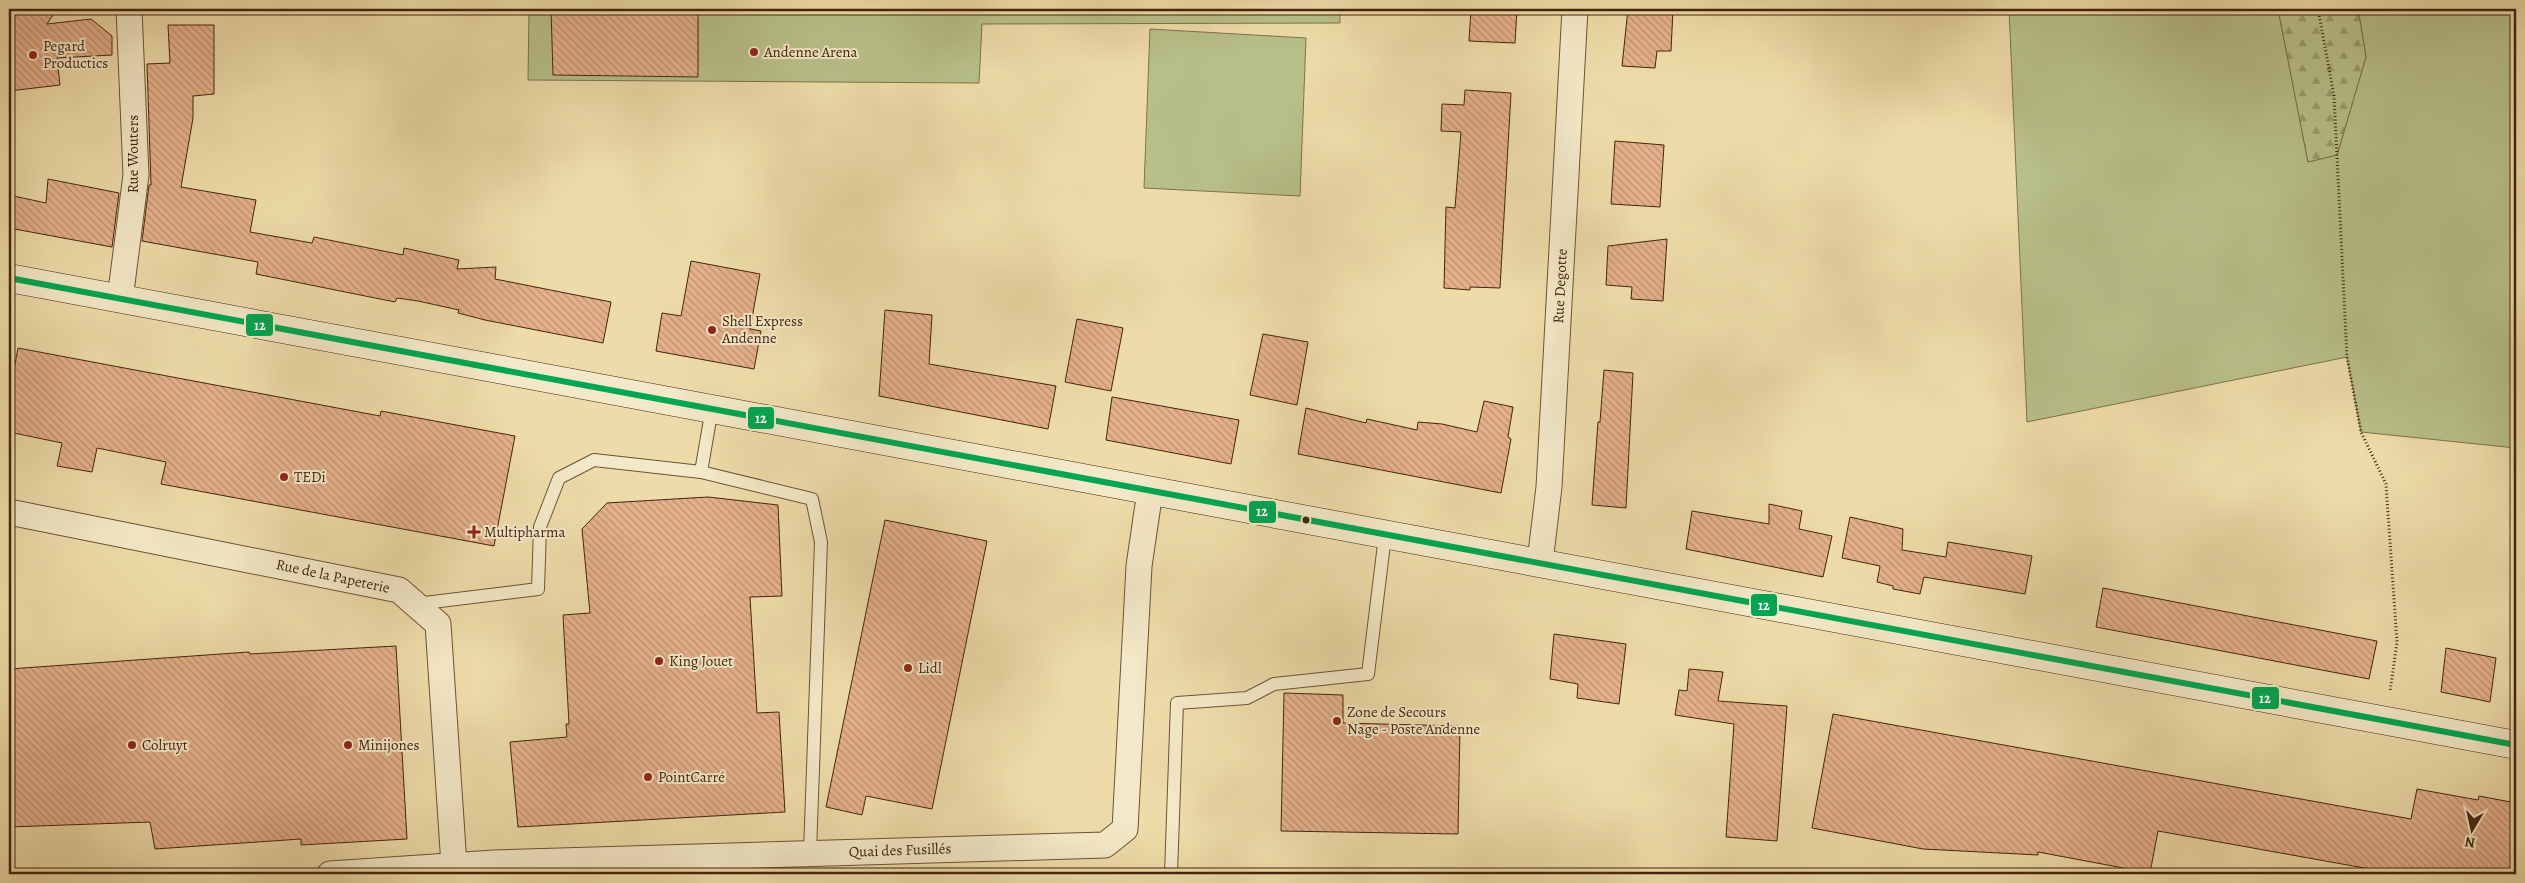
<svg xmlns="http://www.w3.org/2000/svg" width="2525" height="883" font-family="Alegreya,serif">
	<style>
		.grass { fill: #b8c089; stroke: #7e724c }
		.forest { fill: url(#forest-firs); stroke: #7e724c }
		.building { fill: url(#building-back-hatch); stroke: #44240f }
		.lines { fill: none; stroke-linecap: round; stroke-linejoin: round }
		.service-casing { stroke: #6e5236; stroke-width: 14 }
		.minor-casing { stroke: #6e5236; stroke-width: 27 }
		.secondary-casing { stroke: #44240f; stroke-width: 29 }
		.path { stroke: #44240f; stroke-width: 3; stroke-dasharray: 1 2.5; stroke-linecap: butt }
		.service { stroke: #f3e8c7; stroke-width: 12 }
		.minor { stroke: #f3e8c7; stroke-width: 25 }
		.secondary { stroke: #f3e8c7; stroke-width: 28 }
		.bus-1-casing { stroke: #f3e8c7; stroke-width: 10 }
		.bus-1 { stroke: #00a651; stroke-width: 6 }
		.poi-dot { fill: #8f2418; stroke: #f3e8c7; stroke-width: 2 }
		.bus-dot { fill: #44240f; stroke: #f3e8c7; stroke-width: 2 }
		.labels { text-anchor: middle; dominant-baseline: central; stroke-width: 4; stroke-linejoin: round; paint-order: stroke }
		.poi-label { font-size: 15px; fill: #44240f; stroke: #f3e8c7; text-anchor: start }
		.street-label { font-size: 15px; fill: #44240f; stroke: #f3e8c7 }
		.line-badge { stroke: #f3e8c7; stroke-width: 2 }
		.badge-label { font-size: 14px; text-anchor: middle; font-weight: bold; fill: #fff }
	</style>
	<defs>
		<pattern id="forest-firs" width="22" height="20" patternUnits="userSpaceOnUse" patternTransform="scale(1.25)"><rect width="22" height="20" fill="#b8c089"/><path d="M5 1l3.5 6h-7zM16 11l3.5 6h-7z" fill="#979c6e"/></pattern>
		<pattern id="building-back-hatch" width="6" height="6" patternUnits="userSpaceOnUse" patternTransform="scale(1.25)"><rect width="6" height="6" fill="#e5b18b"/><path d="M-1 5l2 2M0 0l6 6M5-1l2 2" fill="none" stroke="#bb9070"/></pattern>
	</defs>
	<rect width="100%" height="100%" fill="#eddca9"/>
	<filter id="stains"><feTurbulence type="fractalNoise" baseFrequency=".004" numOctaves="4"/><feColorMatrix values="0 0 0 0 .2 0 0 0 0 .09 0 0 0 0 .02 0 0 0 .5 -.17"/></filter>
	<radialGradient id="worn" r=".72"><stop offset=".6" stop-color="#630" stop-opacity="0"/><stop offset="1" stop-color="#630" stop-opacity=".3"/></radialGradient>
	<g class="grass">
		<polygon points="529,9 1340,9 1340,23 982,24 979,83 528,80"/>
		<polygon points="2009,9 2278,9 2308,162 2337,155 2366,57 2358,9 2516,9 2516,448 2361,432 2347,357 2027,422"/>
		<polygon points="1150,29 1306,38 1300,196 1144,188"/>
	</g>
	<polygon class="forest" points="2278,9 2358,9 2366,57 2337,155 2308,162"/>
	<g class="building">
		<polygon points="9,9 57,9 47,24 91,19 112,36 112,55 57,58 60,85 9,91"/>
		<polygon points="551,9 698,9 698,77 553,75"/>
		<polygon points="1471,9 1517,9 1515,43 1469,41"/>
		<polygon points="1628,9 1673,9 1671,51 1657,51 1655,68 1622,66"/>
		<polygon points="168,25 214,25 214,94 193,96 193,118 181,187 256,200 250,232 312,243 314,237 403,255 404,248 459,260 457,269 496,267 495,279 611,302 603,343 485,320 458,313 459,310 418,301 397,298 395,302 256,274 258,262 142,241 149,185 151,185 147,64 170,63"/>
		<polygon points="1465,90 1511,93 1500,288 1470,287 1470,290 1444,288 1446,207 1455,208 1461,132 1441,131 1442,104 1464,105"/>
		<polygon points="1615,141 1664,145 1660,207 1611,204"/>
		<polygon points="48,179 119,193 112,247 9,228 9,195 46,203"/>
		<polygon points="1667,239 1663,301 1631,299 1632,287 1606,285 1608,246"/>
		<polygon points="691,261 760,274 750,329 761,331 754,369 656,351 662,313 681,316"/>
		<polygon points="885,310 932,315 929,364 1056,386 1048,429 879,396"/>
		<polygon points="1077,319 1123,328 1111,391 1065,382"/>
		<polygon points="1263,334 1308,342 1297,405 1250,395"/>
		<polygon points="18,348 380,416 381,411 515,436 494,546 161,484 166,462 97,448 92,472 57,466 62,443 9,432 9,397"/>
		<polygon points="1604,370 1633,373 1626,508 1592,505 1598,422 1600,422"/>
		<polygon points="1112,397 1239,420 1231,464 1106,440"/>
		<polygon points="1484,401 1513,407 1508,437 1511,439 1501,493 1298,454 1306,408 1366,423 1367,419 1417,430 1418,422 1442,424 1477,432"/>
		<polygon points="708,497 778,505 782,596 750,597 757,713 779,712 785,812 518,827 510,742 567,737 566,724 569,724 563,615 590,613 582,529 607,503"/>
		<polygon points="1769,504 1802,511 1799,529 1832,536 1823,577 1686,549 1692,511 1769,524"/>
		<polygon points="1850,517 1903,529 1902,550 1946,557 1948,542 2032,556 2025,594 1924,577 1920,594 1893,589 1893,586 1877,582 1880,566 1842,558"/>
		<polygon points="885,520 987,541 932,809 866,796 862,815 826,807"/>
		<polygon points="2103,588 2377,641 2369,679 2096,627"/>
		<polygon points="1554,634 1626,644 1619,704 1577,698 1578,684 1550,679"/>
		<polygon points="396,646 407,839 301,845 301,839 155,849 150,822 9,827 9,669 249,652 250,654"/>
		<polygon points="2446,648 2496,658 2490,702 2441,692"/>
		<polygon points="1689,669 1723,672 1718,701 1787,706 1777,841 1726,837 1734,724 1675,715 1679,690 1687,691"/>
		<polygon points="1284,693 1343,695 1343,723 1460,726 1458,834 1281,831"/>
		<polygon points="1833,714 2411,819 2417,789 2478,800 2479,796 2516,803 2516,874 2381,874 2381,871 2158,831 2150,873 2038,852 2038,855 1923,849 1812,828"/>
	</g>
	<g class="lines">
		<g class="service-casing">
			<g id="service">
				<polyline points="712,408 701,472 812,499 821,542 810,853"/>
				<polyline points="416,604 538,589 540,527 559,478 594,460 701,472"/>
				<polyline points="1171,874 1177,703 1247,698 1274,684 1368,674 1385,536"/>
			</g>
		</g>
		<g class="minor-casing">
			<g id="minor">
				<polyline points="120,299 136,175 129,9"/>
				<polyline points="9,512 399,590 438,624 454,865"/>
				<polyline points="1540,562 1549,487 1575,9"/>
				<polyline points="330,874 494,863 1105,845 1125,829 1139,566 1150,491"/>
			</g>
		</g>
		<g class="secondary-casing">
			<polyline id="secondary" points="9,278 2516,745"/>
		</g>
		<polyline class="path" points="2318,9 2334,96 2347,357 2361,432 2386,484 2397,642 2390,692"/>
		<use href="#service" class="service"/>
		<use href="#minor" class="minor"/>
		<use href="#secondary" class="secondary"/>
		<g class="bus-1-casing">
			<polyline id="bus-1" points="9,278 2516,745"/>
		</g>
		<use href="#bus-1" class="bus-1"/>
	</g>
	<g class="poi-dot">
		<circle cx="754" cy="52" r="5"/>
		<circle cx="33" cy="55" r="5"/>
		<circle cx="712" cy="330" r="5"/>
		<circle cx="284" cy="477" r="5"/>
		<path d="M471.5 524.5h5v5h5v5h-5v5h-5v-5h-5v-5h5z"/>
		<circle cx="659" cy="661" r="5"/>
		<circle cx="908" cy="668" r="5"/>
		<circle cx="1337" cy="721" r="5"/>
		<circle cx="132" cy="745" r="5"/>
		<circle cx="348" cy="745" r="5"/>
		<circle cx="648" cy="777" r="5"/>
	</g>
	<circle class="bus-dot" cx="1306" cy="520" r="4.5"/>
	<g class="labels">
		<g class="poi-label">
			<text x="43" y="46">Pegard<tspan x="43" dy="17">Productics</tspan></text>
			<text x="764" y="52">Andenne Arena</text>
			<text x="722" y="321">Shell Express<tspan x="722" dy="17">Andenne</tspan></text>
			<text x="294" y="477">TEDi</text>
			<text x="484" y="532">Multipharma</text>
			<text x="669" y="661">King Jouet</text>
			<text x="918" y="668">Lidl</text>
			<text x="1347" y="712">Zone de Secours<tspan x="1347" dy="17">Nage - Poste Andenne</tspan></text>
			<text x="142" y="745">Colruyt</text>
			<text x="358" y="745">Minijones</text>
			<text x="658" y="777">PointCarré</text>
		</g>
		<g class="street-label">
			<text transform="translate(133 154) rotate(-90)">Rue Wouters</text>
			<text transform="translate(1560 286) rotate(-87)">Rue Degotte</text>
			<text transform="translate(333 576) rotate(12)">Rue de la Papeterie</text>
			<text transform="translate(900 850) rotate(-2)">Quai des Fusillés</text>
		</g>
	</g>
	<g class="line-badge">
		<rect x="245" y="313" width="29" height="24" rx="5" fill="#00a651"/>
		<rect x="747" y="406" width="28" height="24" rx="5" fill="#00a651"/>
		<rect x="1248" y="500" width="29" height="24" rx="5" fill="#00a651"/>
		<rect x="1750" y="593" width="28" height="24" rx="5" fill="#00a651"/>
		<rect x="2251" y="686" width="29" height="24" rx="5" fill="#00a651"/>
	</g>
	<g class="badge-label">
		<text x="260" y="330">12</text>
		<text x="761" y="423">12</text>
		<text x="1262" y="516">12</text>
		<text x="1764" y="610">12</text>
		<text x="2265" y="703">12</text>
	</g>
	<rect width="2525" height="883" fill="none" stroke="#eddca9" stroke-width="30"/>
	<rect x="10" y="10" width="2505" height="863" fill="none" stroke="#44240f" stroke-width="2.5"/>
	<rect x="15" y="15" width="2495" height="853" fill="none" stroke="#44240f"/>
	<g transform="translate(2472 830) rotate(189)" stroke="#f3e8c7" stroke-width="4" paint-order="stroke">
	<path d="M0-4L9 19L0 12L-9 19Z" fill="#44240f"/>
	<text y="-8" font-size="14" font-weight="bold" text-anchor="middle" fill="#44240f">N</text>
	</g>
	<rect width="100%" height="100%" filter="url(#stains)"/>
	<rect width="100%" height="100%" fill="url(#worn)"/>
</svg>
